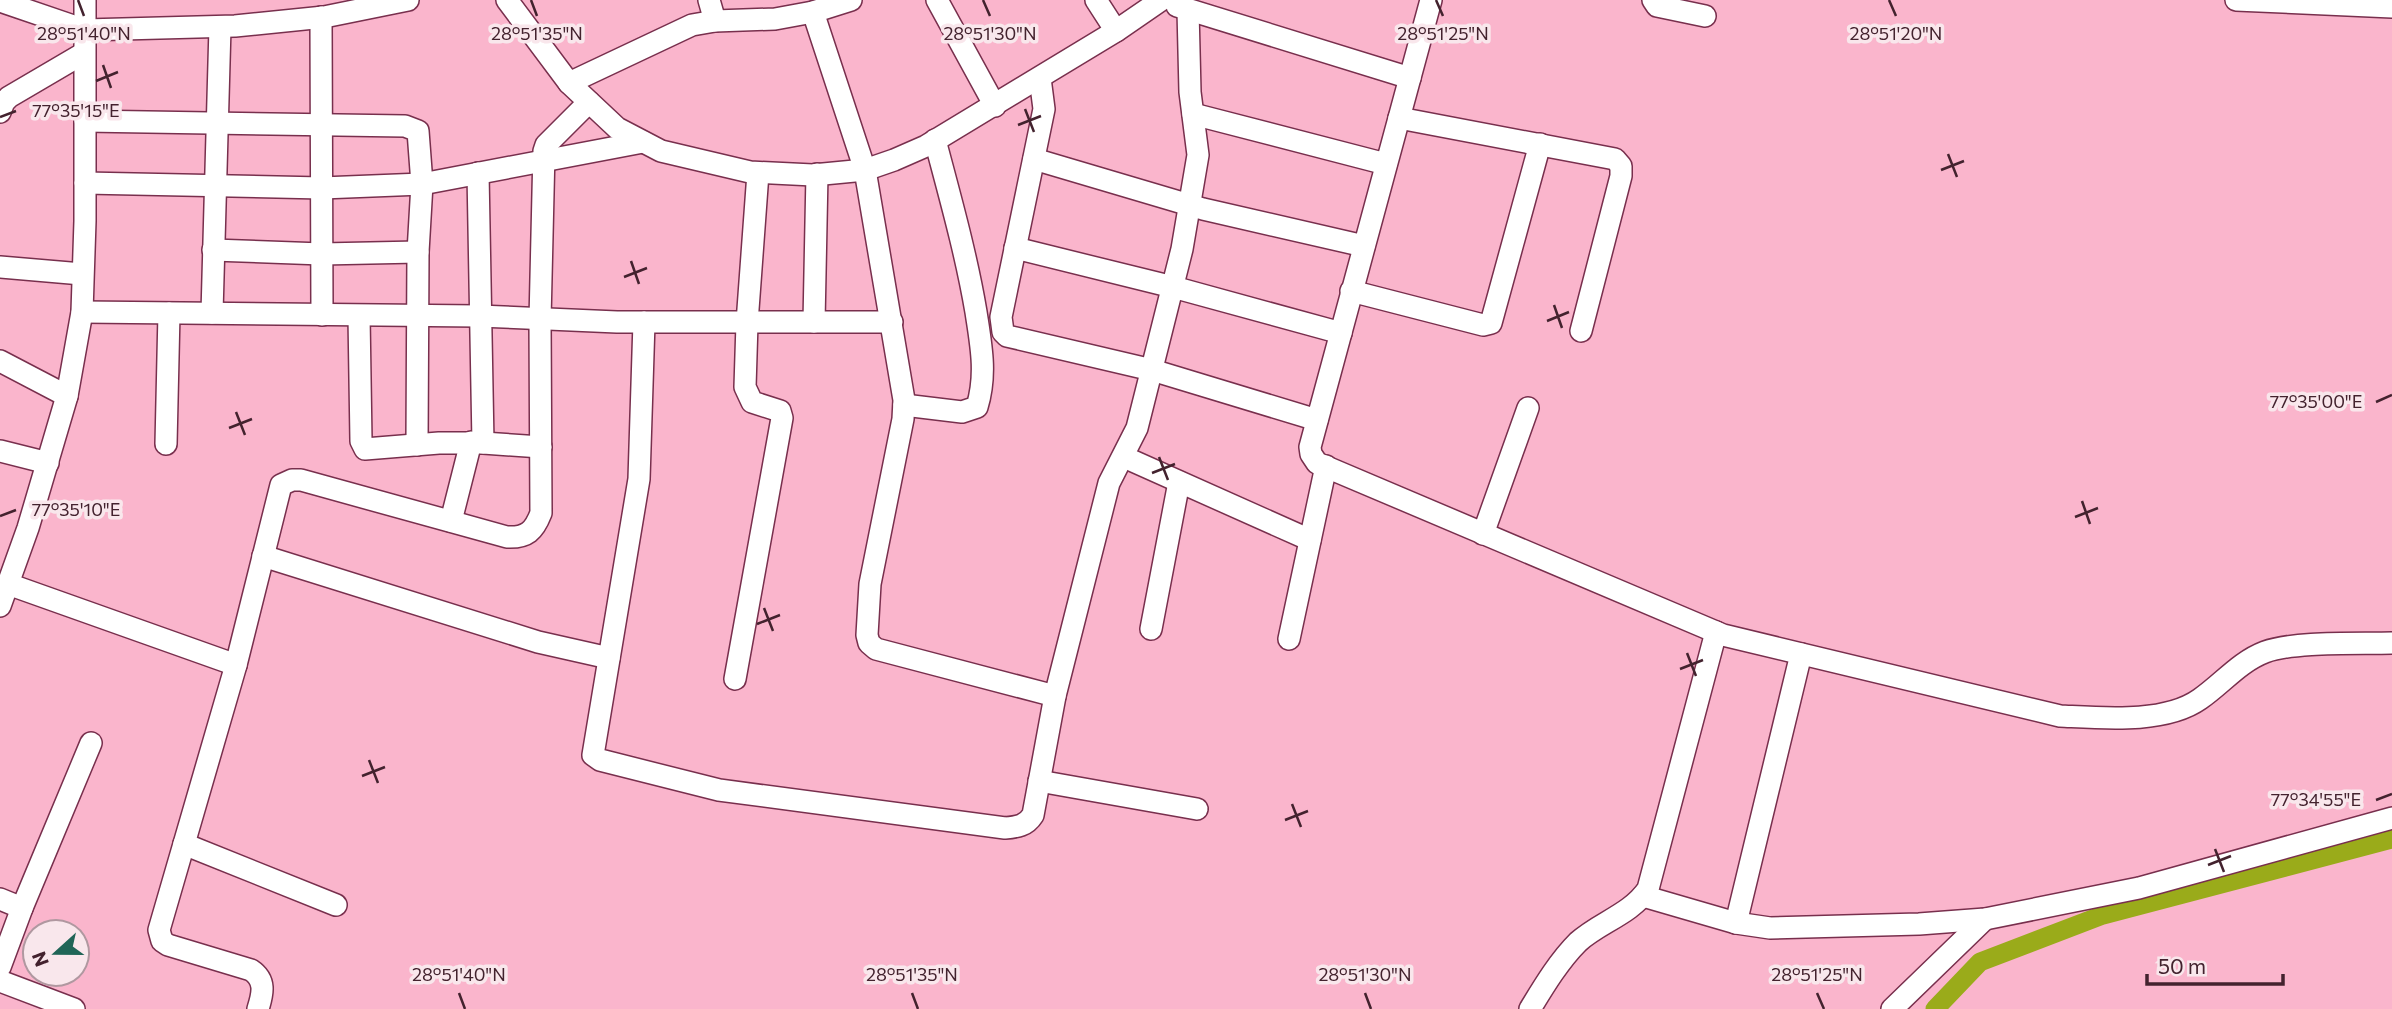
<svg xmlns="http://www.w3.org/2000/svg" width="2392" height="1009" font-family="Commissioner,sans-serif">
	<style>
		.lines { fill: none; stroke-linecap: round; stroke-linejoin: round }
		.canal { stroke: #9aab1a; stroke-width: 19 }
		.minor-casing { stroke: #782f4d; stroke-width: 24 }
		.minor { stroke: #fff; stroke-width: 21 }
		.ticks { fill: none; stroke: #43222e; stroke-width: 2.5 }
		.ticks-label { font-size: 18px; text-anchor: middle; fill: #43222e; stroke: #f9e7ec; stroke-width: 7; stroke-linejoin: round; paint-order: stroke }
	</style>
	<rect width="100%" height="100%" fill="#fab5cc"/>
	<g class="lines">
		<polyline class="canal" points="1935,1009 1980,962 2103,915 2392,839"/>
		<g class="minor-casing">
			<g id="minor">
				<polyline points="507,0 569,83 617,128 661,151 750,172 813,175 865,170 894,160 926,146 1116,31 1161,0"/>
				<polyline points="709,0 715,21"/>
				<polyline points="937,0 995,106"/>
				<polyline points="1096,0 1116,31"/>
				<path d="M1431,0L1310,447L1311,454L1317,463L1723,635L2060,716C2102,718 2165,724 2200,699C2223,683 2239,662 2265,652C2295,641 2358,644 2392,643"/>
				<polyline points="1653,0 1657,6 1705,16"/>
				<polyline points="2236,0 2392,7"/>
				<polyline points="0,1 85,30 235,26 324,17 408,0"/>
				<polyline points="1177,6 1410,78"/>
				<polyline points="813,12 865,170 904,400 903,419 870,584 867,635 869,643 876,649 1055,696"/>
				<polyline points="321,17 322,315"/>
				<polyline points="1040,78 1044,109 1001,317 1003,332 1007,336 1152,370 1317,420"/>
				<polyline points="569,83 692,25 715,21 775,19 813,12 851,0"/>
				<polyline points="0,112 4,102 9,97 84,53"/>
				<polyline points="1193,114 1386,164"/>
				<polyline points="1399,118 1615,159 1621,166 1621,176 1581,331"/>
				<polyline points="85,121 405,126 418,131 422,184 418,252 417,445"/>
				<polyline points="1034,159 1203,209 1364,246"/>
				<polyline points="478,173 483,443"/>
				<polyline points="85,183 322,188 422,184 643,142"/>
				<polyline points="1015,248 1173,287 1341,333"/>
				<polyline points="213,250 322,254 418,252"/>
				<polyline points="0,267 82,274"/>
				<polyline points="1351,291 1483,325 1491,323 1540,144"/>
				<polyline points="82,312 479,316 617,322 892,322"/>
				<polyline points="212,313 220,27"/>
				<polyline points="359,316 361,441 365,449 439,443 483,443 541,447"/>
				<path d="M644,322L639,479L593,755L600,760L719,790L1005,828C1017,827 1026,826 1033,815L1055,696L1109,483L1137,428L1182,249L1198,155L1190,92L1188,10"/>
				<polyline points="814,322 817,174"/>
				<polyline points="0,361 67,396"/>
				<path d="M904,405L962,412L977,407C987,374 981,345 976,312C966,253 950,197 935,140"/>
				<polyline points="166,444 169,313"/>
				<polyline points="0,451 48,463"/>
				<polyline points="1124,457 1310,540"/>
				<polyline points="451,521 471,442"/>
				<polyline points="1483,534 1528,408"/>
				<polyline points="263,556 538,642 609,658"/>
				<polyline points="8,584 236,665"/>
				<polyline points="0,606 28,528 67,396 82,312 85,221 85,0"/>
				<polyline points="1151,629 1179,482"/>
				<polyline points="1289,639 1326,466"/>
				<polyline points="735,679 782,418 780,411 752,402 745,387 747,323 758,173"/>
				<polyline points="1039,781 1197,809"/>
				<polyline points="184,844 336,905"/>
				<polyline points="1643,896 1736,923 1770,928 1919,924 1985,919 2139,888 2392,818"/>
				<polyline points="0,899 22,908"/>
				<polyline points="1736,923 1801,654"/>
				<polyline points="0,967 22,908 91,743"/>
				<polyline points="0,981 74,1009"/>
				<path d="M258,1009C263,993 266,980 251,970L168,945L162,941L159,930L236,665L281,485L292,480H301L507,537C527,538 534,531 541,513L540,320L544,151L546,145L589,102"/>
				<path d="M1530,1009C1544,986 1559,961 1578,942C1600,922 1630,915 1648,889L1716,632"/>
				<polyline points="1892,1009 1985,919"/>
			</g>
		</g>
		<use href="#minor" class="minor"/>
	</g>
	<path class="ticks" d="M78,0L84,16M531,0L537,16M983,0L990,16M1436,0L1443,16M1889,0L1896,16M103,65L111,88M96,81L118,72M1025,109L1034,132M0,117L16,111M1018,125L1041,116M1948,154L1957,177M1941,170L1964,161M631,261L639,284M624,277L647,268M1554,305L1562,328M1547,321L1569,312M2376,402L2392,395M236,412L245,435M229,428L252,419M1159,457L1168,480M1152,473L1175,464M2082,501L2090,524M0,516L16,510M2075,517L2098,508M764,608L773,631M757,624L780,615M1687,653L1696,676M1680,669L1703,660M369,760L378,783M362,776L385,767M2376,800L2392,794M1292,804L1301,827M1285,820L1308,811M2215,849L2224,872M2208,865L2231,856M459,993L465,1009M912,993L918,1009M1365,993L1371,1009M1817,993L1824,1009"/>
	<g class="ticks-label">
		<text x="84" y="40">28°51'40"N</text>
		<text x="537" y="40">28°51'35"N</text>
		<text x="990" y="40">28°51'30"N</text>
		<text x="1443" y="40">28°51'25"N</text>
		<text x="1896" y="40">28°51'20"N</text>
		<text x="76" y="117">77°35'15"E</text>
		<text x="2316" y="408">77°35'00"E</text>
		<text x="76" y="516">77°35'10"E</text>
		<text x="2316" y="806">77°34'55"E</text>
		<text x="459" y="981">28°51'40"N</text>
		<text x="912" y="981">28°51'35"N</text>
		<text x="1365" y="981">28°51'30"N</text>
		<text x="1817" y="981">28°51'25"N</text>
	</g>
	<g transform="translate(56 953) rotate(249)"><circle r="33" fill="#f9e7ec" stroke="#b098a0" stroke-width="2"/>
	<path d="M0-5L12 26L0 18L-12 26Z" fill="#206557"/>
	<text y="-10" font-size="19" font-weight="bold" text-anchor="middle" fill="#43222e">N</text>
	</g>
	<path d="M2147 974v10h136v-10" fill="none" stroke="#43222e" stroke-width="3.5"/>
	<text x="2158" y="974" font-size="21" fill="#43222e" stroke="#f9e7ec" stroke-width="5" paint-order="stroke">50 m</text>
</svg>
